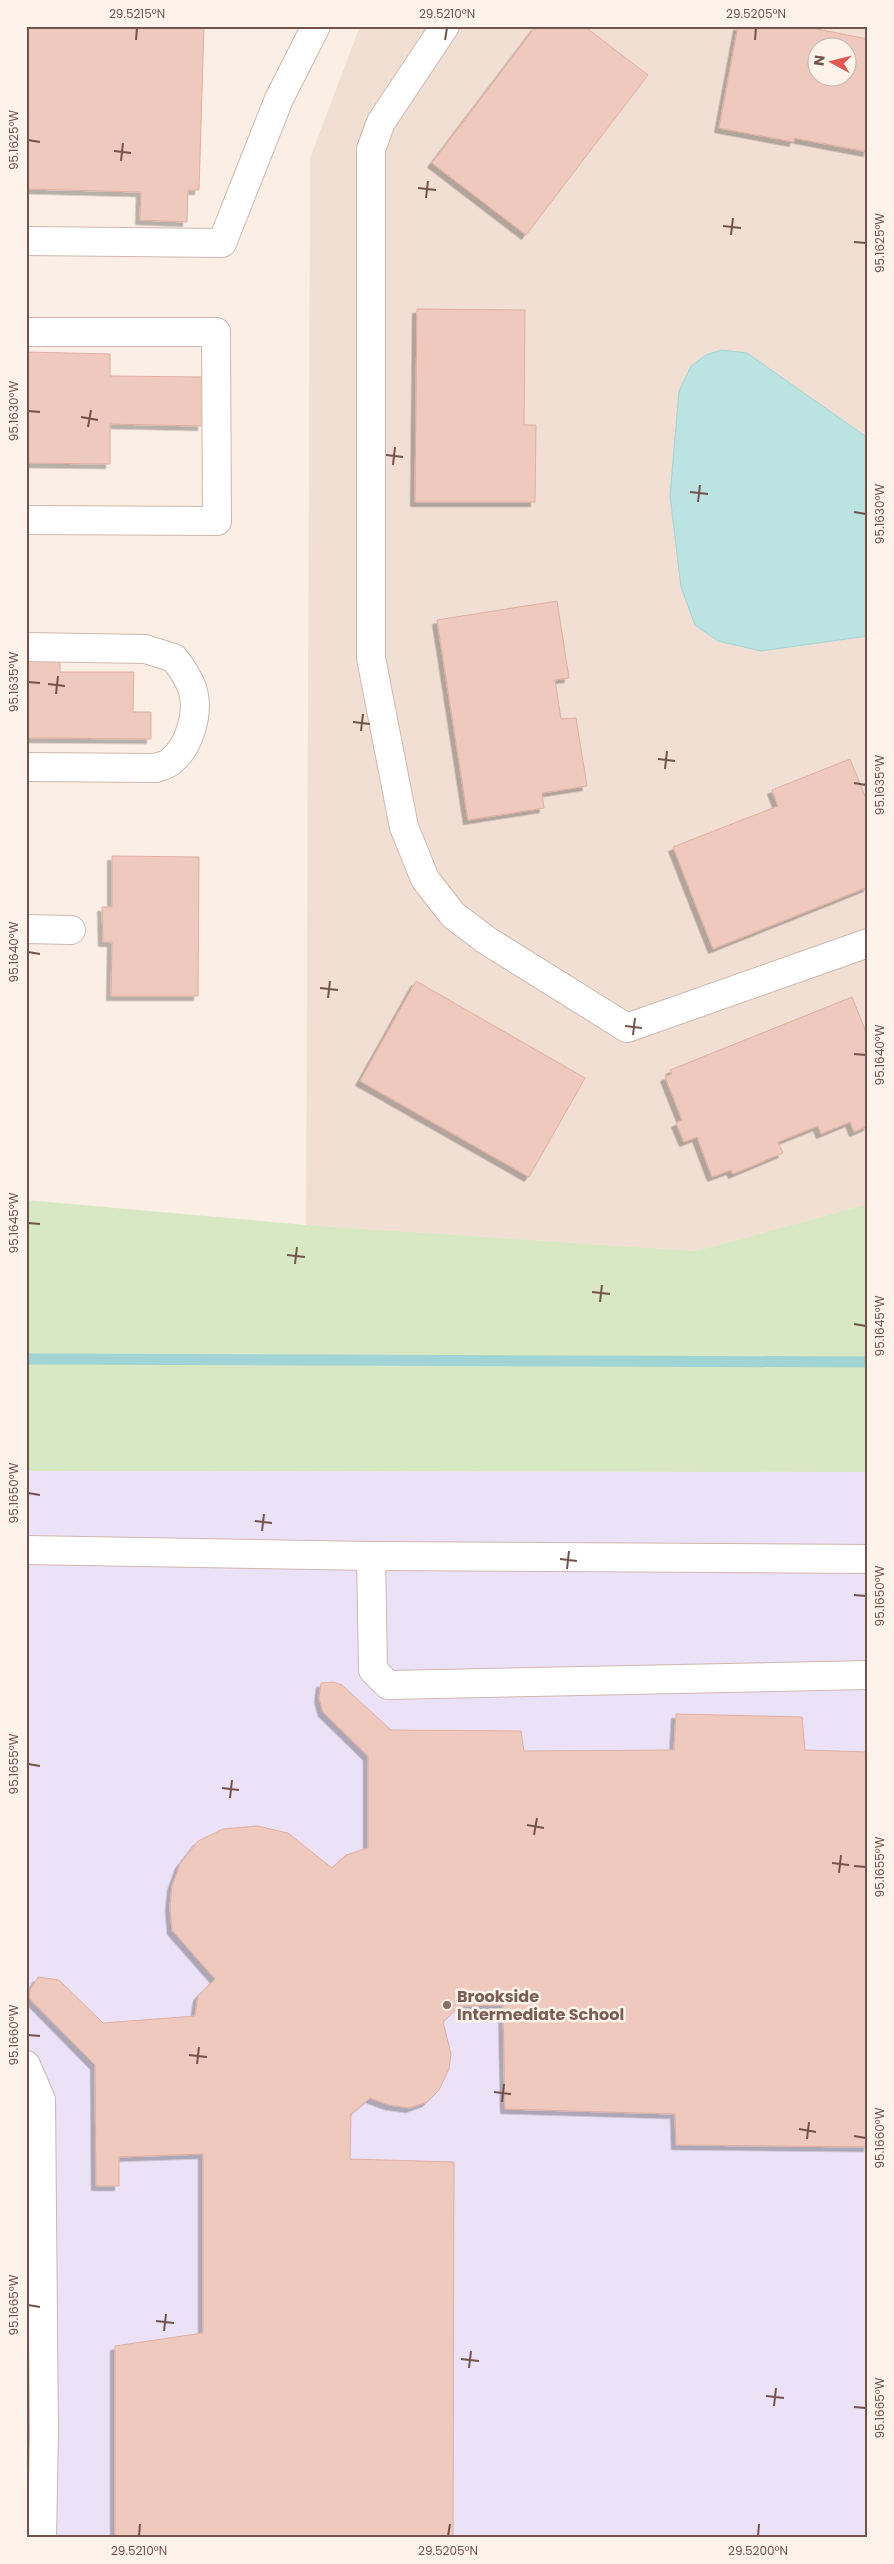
<svg xmlns="http://www.w3.org/2000/svg" width="894" height="2564" font-family="Poppins,sans-serif">
	<style>
		.residential { fill: #f2dfd4; fill-rule: evenodd }
		.education { fill: #ece2f7 }
		.green { fill: #d8e7c4 }
		.water { fill: #bbe3e2; stroke: #a1d4d4 }
		.lines { fill: none; stroke-linecap: round; stroke-linejoin: round }
		.stream { stroke: #a1d4d4; stroke-width: 11 }
		.building { fill: #efc9be; stroke: #e0aea0; fill-rule: evenodd; filter: url(#shadow) }
		.minor-casing { stroke: #ceb7af; stroke-width: 30 }
		.minor { stroke: #fff; stroke-width: 28 }
		.ticks { fill: none; stroke: #72534c; stroke-width: 2 }
		.education-dot { fill: #8d6e63; stroke: #fef3eb; stroke-width: 2 }
		.labels { text-anchor: middle; dominant-baseline: central; stroke-width: 5; stroke-linejoin: round; paint-order: stroke }
		.education-label { font-size: 16px; font-weight: bold; fill: #785e54; stroke: #fef3eb; text-anchor: start }
		.neatline { fill: none; stroke: #72534c; stroke-width: 2 }
		.ticks-label { font-size: 12px; text-anchor: middle; fill: #72534c }
	</style>
	<defs>
		<filter id="shadow"><feDropShadow dx="-4.5" dy="4.5" stdDeviation="0" flood-color="#0004"/></filter>
	</defs>
	<rect width="100%" height="100%" fill="#fbefe5"/>
	<path class="residential" d="M360,26H868V1204L696,1251L306,1225L310,158ZM816,48H846V78H816Z"/>
	<polygon class="education" points="26,1471 868,1472 868,2538 26,2538"/>
	<polygon class="green" points="26,1200 306,1225 696,1251 868,1204 868,1472 26,1471"/>
	<polygon class="water" points="722,350 747,353 868,438 868,636 761,651 718,641 695,625 681,587 670,496 679,391 691,366 706,355"/>
	<g class="lines">
		<polyline class="stream" points="26,1359 868,1362"/>
	</g>
	<g class="building">
		<polygon points="26,26 204,26 199,190 188,190 187,222 140,220 141,192 26,189"/>
		<polygon points="536,26 584,26 648,75 526,235 432,163"/>
		<path d="M738,26H801L868,39V152L794,138V142L719,128ZM816,48H846V78H816Z"/>
		<polygon points="417,309 525,310 524,425 536,425 535,502 415,502"/>
		<polygon points="26,352 110,354 110,376 203,377 202,426 110,424 110,464 26,463"/>
		<polygon points="557,601 569,678 555,680 561,719 576,718 587,786 542,793 544,808 468,820 437,620"/>
		<polygon points="26,660 60,660 60,672 134,672 133,712 151,712 151,739 26,738"/>
		<polygon points="850,759 868,803 868,887 713,949 673,847 778,806 772,790"/>
		<polygon points="112,856 199,857 198,996 111,996 112,942 103,942 102,907 112,907"/>
		<polygon points="416,981 585,1078 529,1177 360,1081"/>
		<polygon points="852,997 868,1037 868,1126 854,1132 850,1122 821,1134 818,1126 778,1142 783,1153 733,1174 731,1170 712,1177 697,1137 684,1142 676,1123 682,1120 665,1077 672,1074 670,1070"/>
		<polygon points="333,1682 342,1685 391,1730 521,1731 524,1751 674,1750 676,1714 802,1717 805,1750 868,1752 868,2147 676,2145 675,2114 505,2109 503,2005 459,2006 443,2022 451,2054 449,2069 439,2090 427,2102 410,2108 389,2105 370,2098 351,2114 350,2159 454,2162 453,2538 115,2538 115,2346 203,2333 203,2154 119,2157 119,2186 96,2186 95,2065 29,1998 30,1990 38,1977 59,1980 103,2023 195,2016 198,1996 215,1979 172,1930 170,1907 172,1886 180,1864 198,1841 223,1829 257,1826 288,1833 332,1868 346,1855 368,1848 368,1756 323,1712 319,1698 321,1683"/>
	</g>
	<g class="lines">
		<g class="minor-casing">
			<g id="minor">
				<polyline points="445,26 381,122 371,149 371,658 404,827 425,879 453,915 486,940 627,1028 868,943"/>
				<polyline points="26,241 222,243 279,99 316,26"/>
				<polyline points="26,332 216,332 217,521 26,520"/>
				<path d="M26,647L145,649L174,658C181,667 188,677 192,688C200,711 190,747 170,762C167,765 161,766 156,768L26,767"/>
				<polyline points="26,929 71,930"/>
				<polyline points="26,1550 371,1556 868,1559"/>
				<polyline points="371,1556 373,1670 388,1685 868,1675"/>
				<polyline points="26,2065 41,2100 44,2434 42,2538"/>
			</g>
		</g>
		<use href="#minor" class="minor"/>
	</g>
	<path class="ticks" d="M136,40L137,28M445,40L447,28M755,40L756,28M28,140L40,142M114,151L131,153M121,161L123,143M418,188L436,190M426,198L428,181M723,226L741,228M731,235L733,218M854,242L866,243M28,411L40,412M81,417L98,420M88,427L91,410M386,455L403,457M393,465L395,447M690,492L708,494M698,502L700,485M854,512L866,514M28,682L40,683M48,684L65,686M56,694L58,676M353,722L370,724M361,731L363,714M658,759L675,761M665,769L667,751M854,783L866,785M28,952L40,954M320,988L338,990M328,998L330,981M625,1026L642,1028M633,1035L635,1018M854,1054L866,1055M28,1223L40,1224M287,1255L305,1257M295,1264L297,1247M592,1292L610,1294M600,1302L602,1285M854,1324L866,1326M28,1493L40,1495M255,1521L272,1523M262,1531L264,1514M560,1559L577,1561M567,1569L569,1551M854,1595L866,1596M28,1764L40,1766M222,1788L239,1790M230,1798L232,1780M527,1825L544,1828M534,1835L537,1818M832,1863L849,1865M854,1866L866,1867M839,1873L841,1855M28,2035L40,2036M189,2055L207,2057M197,2064L199,2047M494,2092L511,2094M502,2102L504,2084M799,2129L816,2132M854,2136L866,2138M807,2139L809,2122M28,2305L40,2307M156,2321L174,2323M164,2331L166,2314M461,2359L479,2361M469,2368L471,2351M766,2396L784,2398M774,2406L776,2388M854,2407L866,2408M139,2536L140,2524M448,2536L450,2524M758,2536L759,2524"/>
	<circle class="education-dot" cx="447" cy="2005" r="5"/>
	<g class="labels">
		<g class="education-label">
			<text x="457" y="1996">Brookside<tspan x="457" dy="18">Intermediate School</tspan></text>
		</g>
	</g>
	<rect width="894" height="2564" fill="none" stroke="#fef3eb" stroke-width="55"/>
	<g transform="translate(832 62) rotate(277)"><circle r="24" fill="#fef3eb" stroke="#c6b3ab"/>
	<path d="M0-4L9 19L0 12L-9 19Z" fill="#de5951"/>
	<text y="-8" font-size="14" font-weight="bold" text-anchor="middle" fill="#72534c">N</text>
	</g>
	<rect x="28" y="28" width="838" height="2508" class="neatline"/>
	<g class="ticks-label">
		<text x="137" y="18">29.5215°N</text>
		<text x="447" y="18">29.5210°N</text>
		<text x="756" y="18">29.5205°N</text>
		<text transform="translate(14 140) rotate(-90)" y="4">95.1625°W</text>
		<text transform="translate(880 243) rotate(-90)" y="4">95.1625°W</text>
		<text transform="translate(14 411) rotate(-90)" y="4">95.1630°W</text>
		<text transform="translate(880 514) rotate(-90)" y="4">95.1630°W</text>
		<text transform="translate(14 682) rotate(-90)" y="4">95.1635°W</text>
		<text transform="translate(880 785) rotate(-90)" y="4">95.1635°W</text>
		<text transform="translate(14 952) rotate(-90)" y="4">95.1640°W</text>
		<text transform="translate(880 1055) rotate(-90)" y="4">95.1640°W</text>
		<text transform="translate(14 1223) rotate(-90)" y="4">95.1645°W</text>
		<text transform="translate(880 1326) rotate(-90)" y="4">95.1645°W</text>
		<text transform="translate(14 1493) rotate(-90)" y="4">95.1650°W</text>
		<text transform="translate(880 1596) rotate(-90)" y="4">95.1650°W</text>
		<text transform="translate(14 1764) rotate(-90)" y="4">95.1655°W</text>
		<text transform="translate(880 1867) rotate(-90)" y="4">95.1655°W</text>
		<text transform="translate(14 2035) rotate(-90)" y="4">95.1660°W</text>
		<text transform="translate(880 2138) rotate(-90)" y="4">95.1660°W</text>
		<text transform="translate(14 2305) rotate(-90)" y="4">95.1665°W</text>
		<text transform="translate(880 2408) rotate(-90)" y="4">95.1665°W</text>
		<text x="139" y="2555">29.5210°N</text>
		<text x="448" y="2555">29.5205°N</text>
		<text x="758" y="2555">29.5200°N</text>
	</g>
</svg>
